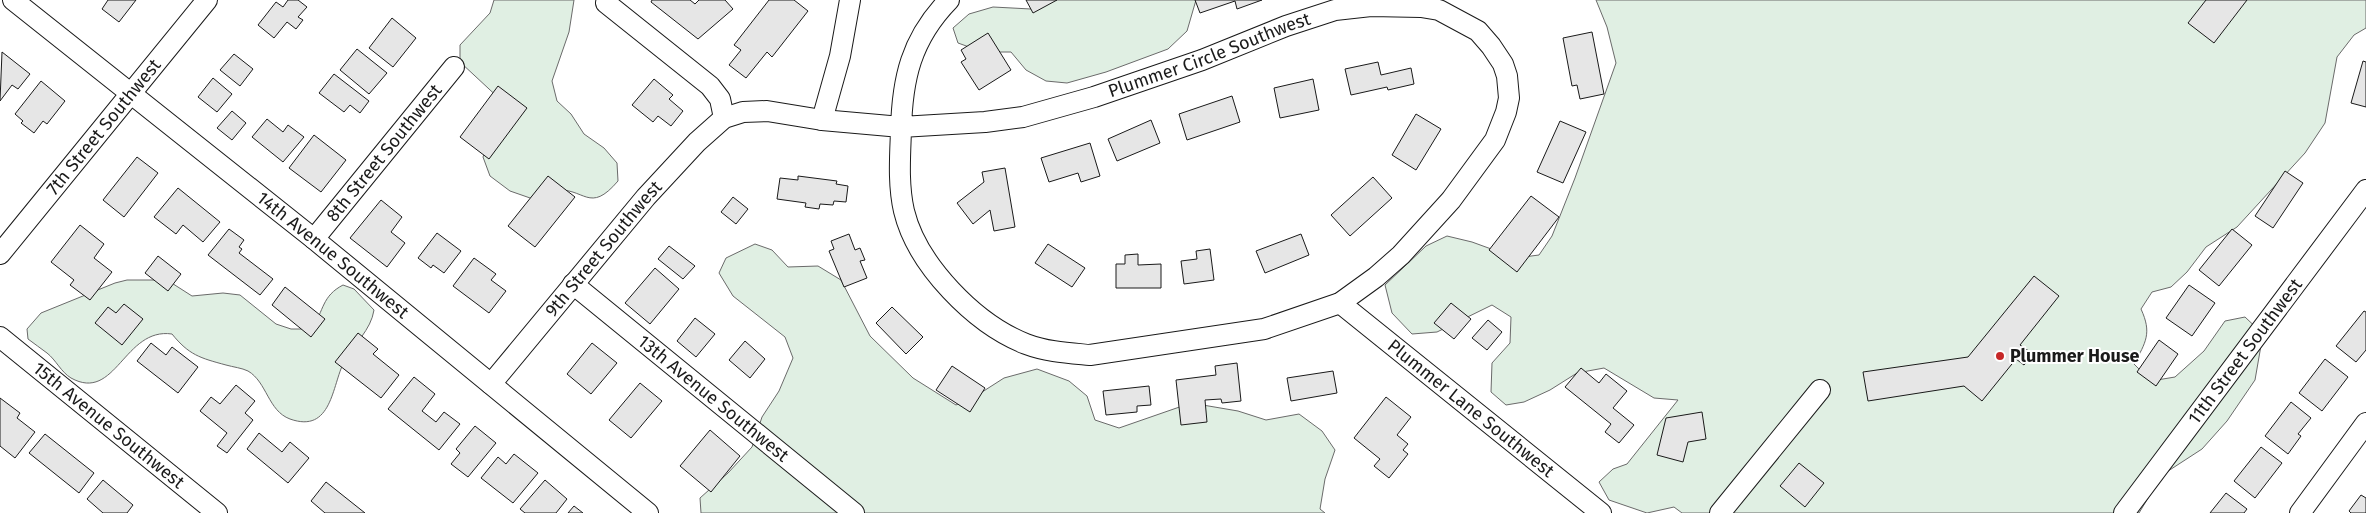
<svg xmlns="http://www.w3.org/2000/svg" width="2366" height="513" font-family="'Fira Sans',sans-serif">
	<style>
		.green { fill: #e0efe3; stroke: #6a6a6a }
		.building { fill: #e6e6e6; stroke: #1a1a1a }
		.lines { fill: none; stroke-linecap: round; stroke-linejoin: round }
		.minor-casing { stroke: #1a1a1a; stroke-width: 22 }
		.minor { stroke: #fff; stroke-width: 20 }
		.poi-dot { fill: #c62828; stroke: #fff; stroke-width: 2 }
		.labels { text-anchor: middle; dominant-baseline: central; stroke-width: 4; stroke-linejoin: round; paint-order: stroke }
		.street-label { font-size: 18px; fill: #1a1a1a; stroke: #fff }
		.poi-label { font-size: 18px; font-weight: bold; fill: #1a1a1a; stroke: #fff; text-anchor: start }
	</style>
	<rect width="100%" height="100%" fill="#fff"/>
	<g class="green">
		<path d="M494,0H574L569,32L552,81L557,101L571,114L584,134L604,148L617,163L618,181C589,215 585,187 554,190C548,190 539,196 533,199L510,191L490,176L483,157L503,102L460,62V45L490,13Z"/>
		<polygon points="1047,0 1196,0 1187,31 1168,49 1106,72 1067,83 1046,81 1026,70 1011,52 983,52 958,43 953,28 969,14 993,7 1031,9"/>
		<path d="M1596,0H2366V28L2354,35L2337,57L2325,123L2305,153L2237,227L2206,247L2187,272L2171,287L2152,292L2141,309C2152,333 2146,342 2134,364L2151,381L2175,377L2204,351L2225,321L2245,317L2263,334L2255,380L2227,421L2202,449L2162,475L2139,513H1682L1674,507L1647,513L1609,500L1599,482L1613,469L1627,464L1678,400L1654,398L1604,368L1577,373L1550,390L1524,402L1506,405L1491,392L1492,363L1510,343L1511,317L1492,305L1437,332L1412,334L1392,313L1385,285L1426,246L1447,236L1472,242L1516,258L1539,255L1552,236L1575,178L1616,63L1607,27Z"/>
		<polygon points="755,244 772,250 788,267 818,266 841,280 870,336 913,378 956,405 979,394 1004,378 1037,369 1069,381 1087,396 1095,420 1119,428 1191,403 1238,411 1266,420 1299,414 1322,431 1335,450 1325,479 1320,509 1325,513 701,513 700,498 728,473 752,447 762,417 779,391 793,358 785,337 733,296 719,273 726,258"/>
		<path d="M127,280H167L192,296L223,293L240,295L276,324L291,329H312C324,310 322,296 343,285L354,289L374,310C371,330 354,344 344,362C332,385 332,434 290,419C268,411 267,382 248,371C242,368 233,367 226,365C200,358 189,355 172,334C124,327 116,403 71,378C61,372 56,360 47,353C41,348 34,344 28,339L27,329L41,313L115,283Z"/>
	</g>
	<g class="building">
		<polygon points="108,0 136,0 119,22 102,9"/>
		<polygon points="288,0 298,0 307,7 298,17 303,20 296,29 287,22 274,38 258,25 276,2 283,7"/>
		<polygon points="652,0 690,0 695,4 699,0 725,0 733,9 698,39 651,2"/>
		<polygon points="769,0 794,0 808,11 772,57 767,52 746,78 729,65 741,50 734,45"/>
		<polygon points="1026,0 1057,0 1033,13"/>
		<polygon points="1195,0 1262,0 1237,9 1235,1 1200,13"/>
		<polygon points="2206,0 2247,0 2214,43 2188,23"/>
		<polygon points="392,18 416,38 393,67 369,48"/>
		<polygon points="1592,32 1604,94 1580,99 1577,85 1572,86 1563,38"/>
		<polygon points="988,33 1011,70 979,90 961,62 966,59 961,50"/>
		<polygon points="357,49 387,73 369,94 340,70"/>
		<polygon points="2,52 30,74 18,89 12,85 0,101"/>
		<polygon points="234,54 253,69 240,86 220,70"/>
		<polygon points="2363,61 2366,62 2366,107 2351,103"/>
		<polygon points="1378,62 1381,75 1411,68 1414,84 1388,90 1387,87 1351,95 1345,69"/>
		<polygon points="334,74 369,101 360,113 350,105 344,112 319,93"/>
		<polygon points="213,78 232,94 217,112 198,97"/>
		<polygon points="654,79 673,95 669,99 683,111 671,126 658,116 653,122 632,105"/>
		<polygon points="1313,79 1319,110 1280,118 1274,88"/>
		<polygon points="41,81 65,101 47,124 43,121 34,133 21,123 23,121 15,114"/>
		<polygon points="498,86 527,108 489,159 460,137"/>
		<polygon points="1232,96 1240,122 1187,140 1179,114"/>
		<polygon points="232,111 246,123 232,140 217,128"/>
		<polygon points="1416,114 1441,129 1416,170 1392,155"/>
		<polygon points="267,119 283,132 288,125 304,137 283,162 252,137"/>
		<polygon points="1151,120 1160,143 1117,161 1108,139"/>
		<polygon points="1560,121 1586,132 1563,183 1537,172"/>
		<polygon points="314,135 346,160 321,192 289,168"/>
		<polygon points="1090,143 1100,176 1081,182 1078,173 1049,182 1041,158"/>
		<polygon points="137,157 158,173 124,217 103,200"/>
		<polygon points="1005,168 1015,227 994,231 990,210 973,224 957,203 984,182 982,172"/>
		<polygon points="2285,171 2303,183 2273,228 2255,216"/>
		<polygon points="548,176 575,197 535,247 508,226"/>
		<polygon points="798,176 837,181 836,184 848,186 846,202 834,201 833,205 820,204 819,209 805,207 806,203 777,199 780,178 798,180"/>
		<polygon points="1373,177 1392,198 1350,236 1331,215"/>
		<polygon points="178,188 220,222 203,242 183,225 176,234 154,217"/>
		<polygon points="1531,196 1559,217 1517,272 1489,250"/>
		<polygon points="733,197 748,209 736,224 721,212"/>
		<polygon points="381,200 402,217 391,232 405,243 387,267 350,238"/>
		<polygon points="80,225 104,244 94,258 112,272 90,300 70,285 74,280 51,262"/>
		<polygon points="229,229 244,240 239,247 242,249 239,253 273,279 260,295 208,255"/>
		<polygon points="2232,229 2252,245 2219,286 2199,270"/>
		<polygon points="437,233 461,251 444,273 433,265 431,268 418,258"/>
		<polygon points="849,234 855,250 860,248 865,260 860,261 867,278 844,287 829,251 834,249 831,241"/>
		<polygon points="1301,234 1309,255 1265,273 1256,251"/>
		<polygon points="1048,244 1085,268 1072,287 1035,263"/>
		<polygon points="669,246 695,266 683,279 658,259"/>
		<polygon points="1210,249 1214,280 1184,284 1181,261 1197,259 1196,251"/>
		<polygon points="1138,254 1138,265 1161,264 1161,288 1116,288 1116,264 1125,264 1125,255"/>
		<polygon points="158,256 181,274 168,291 145,273"/>
		<polygon points="474,258 496,274 491,280 506,291 489,313 453,286"/>
		<polygon points="655,268 679,289 650,324 625,303"/>
		<polygon points="2034,276 2059,296 2020,345 2033,354 2024,365 2016,359 1982,401 1964,386 1868,401 1863,372 1968,357"/>
		<polygon points="2189,285 2215,303 2192,336 2166,318"/>
		<polygon points="285,287 325,319 311,337 272,305"/>
		<polygon points="1451,303 1471,319 1454,339 1434,323"/>
		<polygon points="124,304 143,319 122,345 95,323 108,307 116,313"/>
		<polygon points="892,307 923,337 906,354 876,323"/>
		<polygon points="2364,311 2366,312 2366,350 2356,362 2336,346"/>
		<polygon points="695,318 715,334 696,357 677,341"/>
		<polygon points="1488,320 1502,332 1487,350 1472,338"/>
		<polygon points="358,333 378,349 373,354 399,375 381,398 335,362"/>
		<polygon points="2159,340 2178,354 2156,386 2137,372"/>
		<polygon points="745,341 765,359 750,378 729,360"/>
		<polygon points="151,343 166,355 172,347 198,367 178,393 137,361"/>
		<polygon points="592,343 617,363 591,394 567,374"/>
		<polygon points="2325,359 2348,377 2322,411 2299,393"/>
		<polygon points="1237,363 1241,401 1222,403 1221,399 1205,400 1207,422 1181,425 1176,380 1216,375 1215,366"/>
		<polygon points="952,366 985,388 970,412 936,390"/>
		<polygon points="1581,368 1599,383 1606,374 1627,391 1613,408 1634,425 1619,443 1605,432 1611,424 1565,387"/>
		<polygon points="1333,371 1337,393 1291,401 1287,378"/>
		<polygon points="414,377 435,394 422,411 436,422 444,412 460,424 439,450 388,409"/>
		<polygon points="640,383 662,401 631,438 609,420"/>
		<polygon points="236,385 255,401 245,413 253,420 227,453 217,446 227,433 200,411 211,397 220,404"/>
		<polygon points="1149,386 1151,405 1137,406 1137,412 1106,415 1103,391"/>
		<polygon points="1386,397 1411,417 1397,435 1408,444 1403,450 1408,454 1389,478 1374,466 1380,459 1354,438"/>
		<polygon points="0,398 20,413 17,418 35,432 15,458 0,446"/>
		<polygon points="2291,402 2311,418 2298,434 2301,436 2288,454 2265,436"/>
		<polygon points="1702,412 1706,439 1688,442 1683,462 1657,455 1666,418"/>
		<polygon points="475,426 496,443 468,477 451,464 460,453 456,449"/>
		<polygon points="710,430 740,456 711,492 680,466"/>
		<polygon points="259,433 282,452 290,442 309,458 288,483 247,449"/>
		<polygon points="45,434 94,473 79,493 29,453"/>
		<polygon points="2261,447 2282,463 2255,498 2234,481"/>
		<polygon points="514,454 538,473 513,503 481,478 498,457 506,464"/>
		<polygon points="1799,463 1824,483 1805,507 1780,486"/>
		<polygon points="103,480 133,505 127,513 103,513 87,499"/>
		<polygon points="545,480 567,499 556,513 525,513 520,509"/>
		<polygon points="326,482 365,513 325,513 311,501"/>
		<polygon points="2226,493 2247,509 2244,513 2210,513"/>
		<polygon points="2361,495 2366,498 2366,513 2351,513 2349,511"/>
		<polygon points="574,506 583,513 568,513"/>
	</g>
	<g class="lines">
		<g class="minor-casing">
			<g id="minor">
				<path id="s1" d="M13,0L314,239L648,513"/>
				<polyline points="606,3 710,86 720,99 724,118"/>
				<polyline points="822,120 840,56 850,0"/>
				<path id="s2" d="M314,239L454,67"/>
				<path id="s3" d="M0,254L207,0"/>
				<path id="s4" d="M573,284L854,513"/>
				<path id="s5" d="M1340,303L1601,513"/>
				<path id="s6" d="M0,337L217,513"/>
				<path id="s7" d="M491,384L646,197L697,142L724,118L743,112L767,111L822,120L901,127L985,122L1023,117L1094,97L1202,60L1286,26L1335,10L1371,6L1421,7L1439,10L1478,31L1491,46L1503,64L1507,76L1509,98L1506,112L1495,140L1451,200L1401,255L1376,277L1340,303L1264,329L1090,355C1068,353 1047,352 1026,344C975,324 917,265 904,211C898,185 900,157 901,131C902,79 911,39 949,0"/>
				<polyline points="1720,513 1820,390"/>
				<path id="s8" d="M2124,513L2366,190"/>
				<polyline points="2300,513 2366,423"/>
			</g>
		</g>
		<use href="#minor" class="minor"/>
	</g>
	<circle class="poi-dot" cx="2000" cy="356" r="5"/>
	<g class="labels">
		<g class="street-label">
			<text stroke="none"><textPath href="#s7" startOffset="852">Plummer Circle Southwest</textPath></text>
			<text stroke="none"><textPath href="#s3" startOffset="164">7th Street Southwest</textPath></text>
			<text stroke="none"><textPath href="#s2" startOffset="111">8th Street Southwest</textPath></text>
			<text stroke="none"><textPath href="#s7" startOffset="176">9th Street Southwest</textPath></text>
			<text stroke="none"><textPath href="#s1" startOffset="409">14th Avenue Southwest</textPath></text>
			<text stroke="none"><textPath href="#s8" startOffset="202">11th Street Southwest</textPath></text>
			<text stroke="none"><textPath href="#s4" startOffset="181">13th Avenue Southwest</textPath></text>
			<text stroke="none"><textPath href="#s5" startOffset="168">Plummer Lane Southwest</textPath></text>
			<text stroke="none"><textPath href="#s6" startOffset="140">15th Avenue Southwest</textPath></text>
		</g>
		<g class="poi-label">
			<text x="2010" y="356">Plummer House</text>
		</g>
	</g>
</svg>
